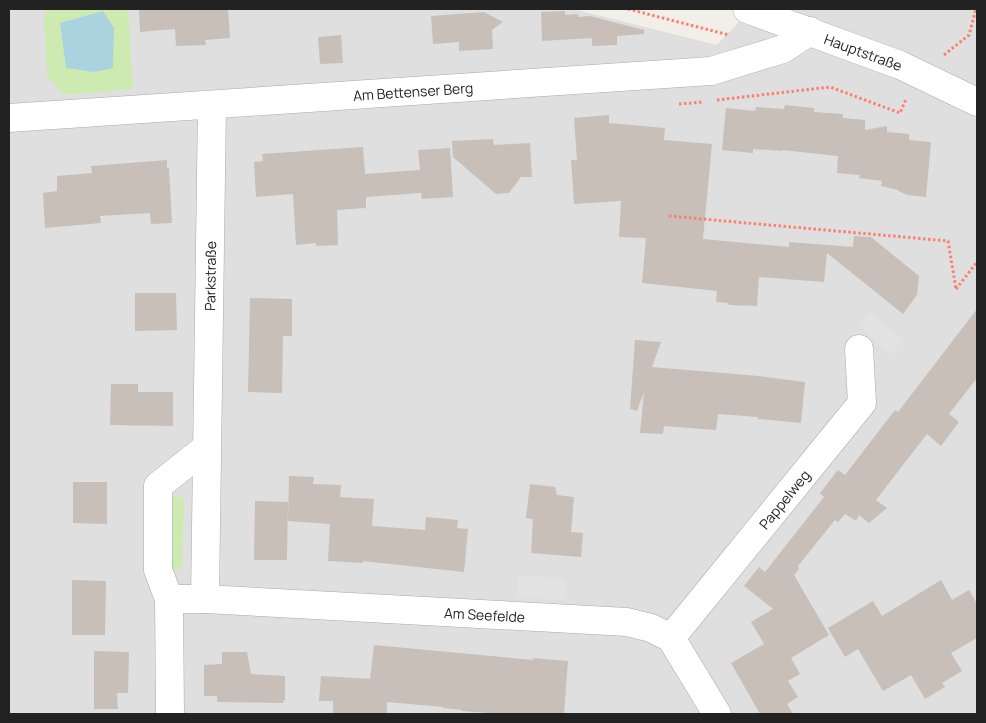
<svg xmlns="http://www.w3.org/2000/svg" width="986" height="723" font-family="Manrope,sans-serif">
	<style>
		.residential { fill: #e0dfdf }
		.grass { fill: #cdebb0 }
		.parking { fill: #e2e2e2 }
		.water { fill: #aad3df }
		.building { fill: #c7bfb8 }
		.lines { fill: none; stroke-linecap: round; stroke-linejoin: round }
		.minor-casing { stroke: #a9a9a9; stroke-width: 29 }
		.path { stroke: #fa8072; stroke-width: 3; stroke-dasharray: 2.5 2.5; stroke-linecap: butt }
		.minor { stroke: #fff; stroke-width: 28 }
		.labels { text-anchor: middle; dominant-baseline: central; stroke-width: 5; stroke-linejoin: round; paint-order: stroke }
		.street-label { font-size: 14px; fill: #222; stroke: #fff }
	</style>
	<rect width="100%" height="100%" fill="#f2efe9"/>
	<polygon class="residential" points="9,9 573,9 717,45 751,9 977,9 977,714 9,714"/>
	<g class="grass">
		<polygon points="47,9 128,9 133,89 64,95 47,76 44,15"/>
		<path d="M179,496L184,500L182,567C179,571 176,571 172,570L171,500L174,497Z"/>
	</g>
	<g class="parking">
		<polygon points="871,312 903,341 890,355 859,325"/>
		<polygon points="518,576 566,579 565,600 517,597"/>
	</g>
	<polygon class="water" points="103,11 114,28 113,68 94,72 66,68 60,23"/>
	<g class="building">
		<polygon points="139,9 228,9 230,38 205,40 206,45 176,46 175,29 140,32"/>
		<polygon points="565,11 565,15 578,14 578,17 590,16 644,30 644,34 617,36 617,45 592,46 592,38 542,41 541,12"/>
		<polygon points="484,12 503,22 492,30 493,49 459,51 459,42 433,44 431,16"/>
		<polygon points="341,35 343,63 320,64 318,37"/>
		<polygon points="785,105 814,108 814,112 843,114 843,118 865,120 865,130 887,126 887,132 909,134 909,140 931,142 926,197 908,195 898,191 898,190 881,186 882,181 859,178 860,175 837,173 838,156 782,150 782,151 753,149 753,153 722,150 726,108 755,111 756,107 784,109"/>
		<polygon points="609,115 609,123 665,128 664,140 712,144 703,239 789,247 789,242 853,247 854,236 871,237 919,276 917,295 903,314 827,253 824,282 759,277 757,306 729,305 728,303 716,302 717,291 642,283 646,238 619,237 621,201 574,204 571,160 577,160 574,118"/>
		<polygon points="493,139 494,145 530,143 532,177 521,177 509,193 496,194 453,157 452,141"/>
		<polygon points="363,147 365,174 420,170 418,150 450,148 453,197 422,199 421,193 366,197 366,208 337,210 338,245 316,246 316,243 296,245 293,194 256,197 254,162 263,161 262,154"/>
		<polygon points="167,160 167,168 169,168 172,223 151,224 150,213 100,216 101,223 45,228 43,193 57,191 57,176 92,173 91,166"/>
		<polygon points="135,293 176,293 177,330 135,331"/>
		<polygon points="250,298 292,299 292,336 283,336 282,393 248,392"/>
		<polygon points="977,309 977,378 949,414 959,422 941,446 927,434 876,500 887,508 869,523 859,515 856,521 845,514 838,522 835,520 798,566 799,569 794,575 829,635 791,658 800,674 788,681 798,697 787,704 793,714 760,714 731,663 764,644 751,622 773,609 744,586 759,567 765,572 824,497 820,493 838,470 845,475 895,410 898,412"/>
		<polygon points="635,340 661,342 652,367 758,376 805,382 801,423 758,419 758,417 718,414 716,430 664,426 663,434 640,433 644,392 637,411 630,409"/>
		<polygon points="111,384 138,384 138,392 173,392 173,426 110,425"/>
		<polygon points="289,476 314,477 313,484 341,485 340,497 374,499 372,526 425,530 426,517 458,520 457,528 468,529 464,572 363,561 363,563 328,561 330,524 288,521"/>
		<polygon points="73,482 107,482 107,524 73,523"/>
		<polygon points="530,484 555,487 557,495 574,497 571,532 583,533 581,557 531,553 533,519 526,518"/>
		<polygon points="255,501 288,502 287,560 254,560"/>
		<polygon points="72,580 106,581 105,635 72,635"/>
		<polygon points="941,580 952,600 969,590 977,604 977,638 951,653 962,671 942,683 945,687 925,699 911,675 883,691 858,649 845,657 828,628 873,601 882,616"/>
		<polygon points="374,645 533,660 533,658 568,661 564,714 502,714 462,711 462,710 443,708 443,707 387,702 387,714 333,714 333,701 319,701 321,676 370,679"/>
		<polygon points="94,651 129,652 128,693 117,693 118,709 94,709"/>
		<polygon points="222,652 247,652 251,674 285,676 285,700 284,700 283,703 217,702 217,696 204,696 204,665 222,664"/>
	</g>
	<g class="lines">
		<g class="minor-casing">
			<g id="minor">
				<path id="s1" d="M747,9L900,65L977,102"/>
				<path id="s2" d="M9,118L711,71L783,49L810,31"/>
				<path id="s3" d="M169,599H205L212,105"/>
				<path id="s4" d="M205,599L627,622L651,628L671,638L717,714"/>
				<path id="s5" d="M671,638L862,403L859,349"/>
				<polyline points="170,714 169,599 158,570 158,486 207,447"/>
			</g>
		</g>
		<g class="path">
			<polyline points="628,9 729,35"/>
			<polyline points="944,55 969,35 976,9"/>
			<polyline points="717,100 830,87 900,113 906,99"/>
			<polyline points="679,104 703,102"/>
			<polyline points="669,216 948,241 956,289"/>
			<polyline points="956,289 977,262"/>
		</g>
		<use href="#minor" class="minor"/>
	</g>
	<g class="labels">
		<g class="street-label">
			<text stroke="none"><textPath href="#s1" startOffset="124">Hauptstraße</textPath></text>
			<text stroke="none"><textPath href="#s2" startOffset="405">Am Bettenser Berg</textPath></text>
			<text stroke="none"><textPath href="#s3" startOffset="359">Parkstraße</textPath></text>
			<text stroke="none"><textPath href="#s5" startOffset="179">Pappelweg</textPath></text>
			<text stroke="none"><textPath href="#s4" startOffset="280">Am Seefelde</textPath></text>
		</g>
	</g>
	<rect width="986" height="723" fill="none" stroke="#222222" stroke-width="20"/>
</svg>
